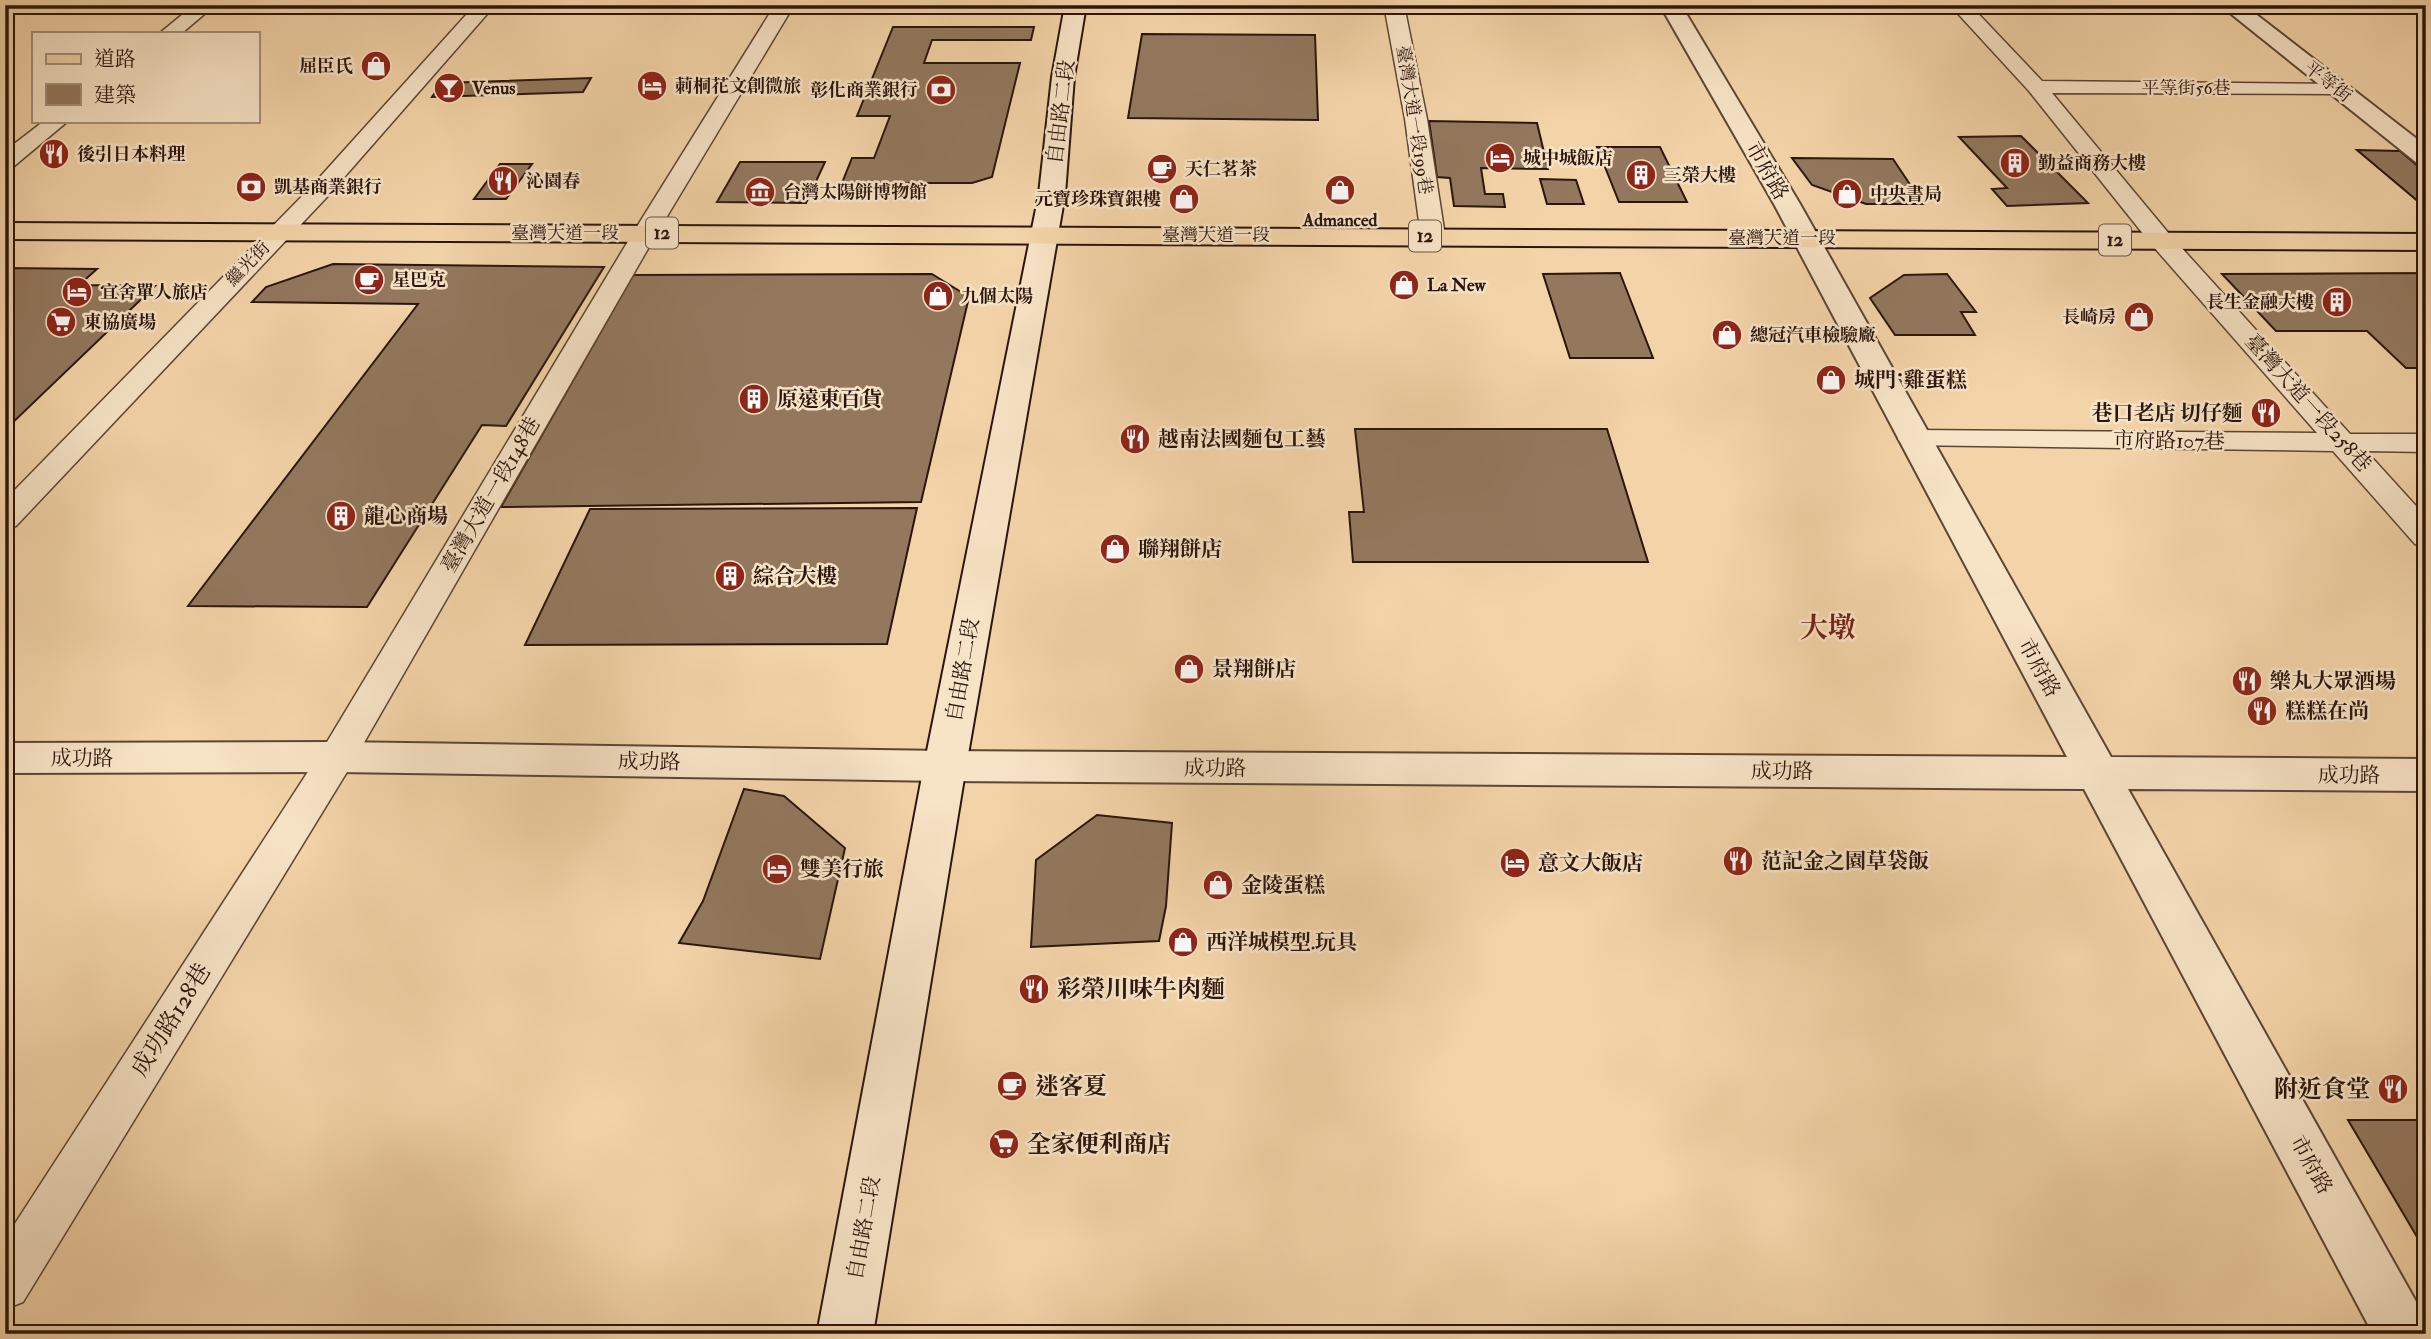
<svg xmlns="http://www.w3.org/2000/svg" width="2431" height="1339" font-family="'IM FELL Double Pica','Noto Serif TC',serif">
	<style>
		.building { fill: #93785e; stroke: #2b150d; stroke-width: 2 }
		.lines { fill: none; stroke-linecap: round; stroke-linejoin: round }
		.lane-casing { stroke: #5d4534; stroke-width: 3 }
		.street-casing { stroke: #5d4534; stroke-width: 4 }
		.secondary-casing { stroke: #2b150d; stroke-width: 4 }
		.primary-casing { stroke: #2b150d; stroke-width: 4 }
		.lane { fill: #f7e3c6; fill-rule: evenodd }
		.street { fill: #f7e3c6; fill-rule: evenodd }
		.secondary { fill: #f7e3c6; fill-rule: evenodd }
		.primary { fill: #f3d4a8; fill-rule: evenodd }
		.labels { text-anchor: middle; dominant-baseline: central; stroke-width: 5; stroke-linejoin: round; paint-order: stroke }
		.far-poi-label { font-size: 18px; font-weight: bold; fill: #2b150d; stroke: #f7e3c6; text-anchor: start }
		.far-street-label { font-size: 18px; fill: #2b150d; stroke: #f7e3c6 }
		.shield { fill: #f7e3c6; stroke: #685344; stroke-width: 2 }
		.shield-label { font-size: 19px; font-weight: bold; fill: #2b150d }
		.street-label { font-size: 21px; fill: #2b150d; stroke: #f7e3c6 }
		.poi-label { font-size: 21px; font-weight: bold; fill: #2b150d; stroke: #f7e3c6; text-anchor: start }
		.near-poi-label { font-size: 24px; font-weight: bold; fill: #2b150d; stroke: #f7e3c6; text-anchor: start }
		.near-street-label { font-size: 24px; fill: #2b150d; stroke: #f7e3c6 }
		.district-label { font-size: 28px; font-weight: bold; fill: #7a1f14; stroke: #f7e3c6 }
	</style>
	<rect width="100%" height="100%" fill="#f3d4a8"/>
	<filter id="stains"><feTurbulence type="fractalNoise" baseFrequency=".00286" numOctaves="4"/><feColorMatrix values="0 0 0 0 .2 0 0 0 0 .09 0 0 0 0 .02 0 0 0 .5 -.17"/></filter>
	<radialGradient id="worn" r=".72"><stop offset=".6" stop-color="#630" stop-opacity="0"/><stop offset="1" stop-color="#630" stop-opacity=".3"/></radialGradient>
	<g class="building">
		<polygon points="1488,5 1527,5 1528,9 1489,9"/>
		<polygon points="893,27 1034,27 1031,40 932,40 924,63 1020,63 992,177 972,183 842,183 852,158 874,158 890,116 857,116"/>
		<polygon points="1142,34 1315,35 1318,120 1128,118"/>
		<polygon points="591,78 583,92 432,97 442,83"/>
		<polygon points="1429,121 1537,123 1548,169 1481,168 1485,194 1503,194 1505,207 1454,206 1450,178 1437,177"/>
		<polygon points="2021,136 2088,203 2007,206 1992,189 2007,188 1959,137"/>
		<polygon points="1597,147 1660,147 1687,202 1619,202"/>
		<polygon points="2357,150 2400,151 2426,173 2426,208"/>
		<polygon points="1792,158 1893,159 1923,204 1866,204 1812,185"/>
		<polygon points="740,162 825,162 806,203 717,202"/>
		<polygon points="500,164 532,164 506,199 474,199"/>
		<polygon points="1540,179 1576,180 1584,204 1547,204"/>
		<polygon points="333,264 604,267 506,426 482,425 367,607 188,606 418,304 252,302 266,287"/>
		<polygon points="5,268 97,269 79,285 155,286 5,430"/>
		<polygon points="1620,273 1653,358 1570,358 1543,274"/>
		<polygon points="2426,273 2426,368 2406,368 2367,331 2276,331 2222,274"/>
		<polygon points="932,274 969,297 921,502 501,507 633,275"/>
		<polygon points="1947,274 1976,312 1961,312 1975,335 1895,335 1870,298 1904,275"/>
		<polygon points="1355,429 1607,429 1648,562 1353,562 1349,512 1364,512"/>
		<polygon points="917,508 887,644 525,645 590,509"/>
		<polygon points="744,789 784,796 845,848 820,959 679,943 703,901"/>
		<polygon points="1097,815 1172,823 1166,906 1159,941 1031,947 1036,860"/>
		<polygon points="2348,1120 2426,1120 2426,1252"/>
	</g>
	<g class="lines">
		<g class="lane-casing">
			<g id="lane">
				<polygon points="194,5 215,5 182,33 160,33"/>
				<polygon points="475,5 495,5 326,198 16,526 5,529 5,500 310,188"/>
				<polygon points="775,5 794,5 657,233 350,767 23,1302 5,1309 5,1239 324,747 633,233"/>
				<polygon points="1384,5 1404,5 1427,119 1445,236 1442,241 1424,241 1421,236 1405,119"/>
				<polygon points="1950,5 1970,5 2042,81 2342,84 2346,88 2335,94 2052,93 2170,235 2350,434 2426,434 2426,452 2366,451 2426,517 2426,547 2415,544 2333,451 1903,445 1898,439 1903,433 1913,430 2317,433 2152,245 2029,91"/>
				<polygon points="44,121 68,121 13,167 5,169 5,151"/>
			</g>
		</g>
		<g class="street-casing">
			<g id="street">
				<polygon points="1660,5 1681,5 1800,204 2111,757 2426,759 2426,791 2128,789 2423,1314 2426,1334 2373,1334 2084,789 945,781 337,772 5,773 5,743 337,742 945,751 2067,757 1774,204"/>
				<polygon points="2220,5 2244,5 2426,146 2426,165 2417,163"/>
			</g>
		</g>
		<g class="secondary-casing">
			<polygon id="secondary" points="1065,5 1086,5 1074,77 1065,194 966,766 873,1334 817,1334 924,766 1039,194 1052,77"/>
		</g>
		<g class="primary-casing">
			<polygon id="primary" points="5,223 2426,234 2426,250 5,239"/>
		</g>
		<use href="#lane" class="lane"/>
		<use href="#street" class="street"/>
		<use href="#secondary" class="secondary"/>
		<use href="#primary" class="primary"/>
	</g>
	<defs>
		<g id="shop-disc" transform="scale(1.575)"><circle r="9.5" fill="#8f2418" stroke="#f7e3c6"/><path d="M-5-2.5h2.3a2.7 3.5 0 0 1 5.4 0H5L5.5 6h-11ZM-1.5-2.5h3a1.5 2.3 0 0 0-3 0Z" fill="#fff"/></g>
		<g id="hotel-disc" transform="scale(1.575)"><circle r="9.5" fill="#8f2418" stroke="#f7e3c6"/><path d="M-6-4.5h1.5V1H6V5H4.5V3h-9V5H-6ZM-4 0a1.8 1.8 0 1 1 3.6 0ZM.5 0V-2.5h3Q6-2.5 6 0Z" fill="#fff"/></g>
		<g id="bar-disc" transform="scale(1.575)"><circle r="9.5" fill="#8f2418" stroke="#f7e3c6"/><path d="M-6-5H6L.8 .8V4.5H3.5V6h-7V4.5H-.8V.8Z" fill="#fff"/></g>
		<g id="bank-disc" transform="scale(1.575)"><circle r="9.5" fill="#8f2418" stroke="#f7e3c6"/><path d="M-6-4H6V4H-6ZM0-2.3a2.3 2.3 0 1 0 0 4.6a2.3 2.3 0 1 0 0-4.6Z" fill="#fff"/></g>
		<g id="restaurant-disc" transform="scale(1.575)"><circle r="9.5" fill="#8f2418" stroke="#f7e3c6"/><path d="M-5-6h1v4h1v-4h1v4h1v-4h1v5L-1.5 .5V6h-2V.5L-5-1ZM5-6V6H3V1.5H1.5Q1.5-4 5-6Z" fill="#fff"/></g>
		<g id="building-disc" transform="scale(1.575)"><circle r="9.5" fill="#8f2418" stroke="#f7e3c6"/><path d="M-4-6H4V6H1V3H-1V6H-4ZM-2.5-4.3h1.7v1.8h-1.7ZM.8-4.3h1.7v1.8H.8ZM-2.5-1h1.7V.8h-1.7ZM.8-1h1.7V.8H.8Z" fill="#fff"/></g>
		<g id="cafe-disc" transform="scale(1.575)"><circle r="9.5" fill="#8f2418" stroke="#f7e3c6"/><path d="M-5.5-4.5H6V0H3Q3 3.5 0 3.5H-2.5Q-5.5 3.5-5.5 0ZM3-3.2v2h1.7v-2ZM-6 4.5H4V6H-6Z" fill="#fff"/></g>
		<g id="museum-disc" transform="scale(1.575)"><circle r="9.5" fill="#8f2418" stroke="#f7e3c6"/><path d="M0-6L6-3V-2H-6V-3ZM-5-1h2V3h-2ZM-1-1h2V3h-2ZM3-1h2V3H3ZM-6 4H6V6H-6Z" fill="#fff"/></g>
		<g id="supermarket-disc" transform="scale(1.575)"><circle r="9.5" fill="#8f2418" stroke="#f7e3c6"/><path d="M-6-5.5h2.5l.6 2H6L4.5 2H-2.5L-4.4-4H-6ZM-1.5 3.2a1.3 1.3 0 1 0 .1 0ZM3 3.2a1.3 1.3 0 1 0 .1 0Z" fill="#fff"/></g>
	</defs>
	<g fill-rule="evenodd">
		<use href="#shop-disc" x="376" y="66"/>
		<use href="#hotel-disc" x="652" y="86"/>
		<use href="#bar-disc" x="449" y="88"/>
		<use href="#bank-disc" x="941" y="90"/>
		<use href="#restaurant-disc" x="54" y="154"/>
		<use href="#hotel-disc" x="1500" y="158"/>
		<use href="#building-disc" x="2015" y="163"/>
		<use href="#cafe-disc" x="1162" y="169"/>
		<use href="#building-disc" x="1641" y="175"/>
		<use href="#restaurant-disc" x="503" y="181"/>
		<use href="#bank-disc" x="251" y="187"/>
		<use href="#shop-disc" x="1340" y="190"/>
		<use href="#museum-disc" x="760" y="192"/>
		<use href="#shop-disc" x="1847" y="194"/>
		<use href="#shop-disc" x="1184" y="199"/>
		<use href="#cafe-disc" x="369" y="280"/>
		<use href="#shop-disc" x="1404" y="285"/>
		<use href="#hotel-disc" x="77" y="292"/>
		<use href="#shop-disc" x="938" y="296"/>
		<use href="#building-disc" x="2337" y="302"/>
		<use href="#shop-disc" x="2139" y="317"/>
		<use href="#supermarket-disc" x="61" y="322"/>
		<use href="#shop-disc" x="1727" y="335"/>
		<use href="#shop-disc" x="1831" y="380"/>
		<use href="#building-disc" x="754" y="399"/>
		<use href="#restaurant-disc" x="2266" y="413"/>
		<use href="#restaurant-disc" x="1135" y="439"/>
		<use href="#building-disc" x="341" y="516"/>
		<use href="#shop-disc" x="1115" y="549"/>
		<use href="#building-disc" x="730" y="576"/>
		<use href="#shop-disc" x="1189" y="669"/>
		<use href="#restaurant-disc" x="2247" y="681"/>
		<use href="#restaurant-disc" x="2262" y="711"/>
		<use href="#restaurant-disc" x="1738" y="861"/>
		<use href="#hotel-disc" x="1515" y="863"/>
		<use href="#hotel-disc" x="777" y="869"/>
		<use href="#shop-disc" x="1218" y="885"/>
		<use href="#shop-disc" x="1183" y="942"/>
		<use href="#restaurant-disc" x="1034" y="989"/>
		<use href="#cafe-disc" x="1012" y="1086"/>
		<use href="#restaurant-disc" x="2393" y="1089"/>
		<use href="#supermarket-disc" x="1004" y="1144"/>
	</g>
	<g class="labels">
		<g class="far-poi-label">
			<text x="353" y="66" text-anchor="end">屈臣氏</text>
			<text x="675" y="86">莿桐花文創微旅</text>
			<text x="472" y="88">Venus</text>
			<text x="918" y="90" text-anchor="end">彰化商業銀行</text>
			<text x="77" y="154">後引日本料理</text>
			<text x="1523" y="158">城中城飯店</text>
			<text x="2038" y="163">勤益商務大樓</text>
			<text x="1185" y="169">天仁茗茶</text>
			<text x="1664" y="175">三榮大樓</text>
			<text x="526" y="181">沁園春</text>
			<text x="274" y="187">凱基商業銀行</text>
			<text x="783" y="192">台灣太陽餅博物館</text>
			<text x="1870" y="194">中央書局</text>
			<text x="1161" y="199" text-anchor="end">元寶珍珠寶銀樓</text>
			<text x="1340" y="220" text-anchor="middle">Admanced</text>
			<text x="392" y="280">星巴克</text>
			<text x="1427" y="285">La New</text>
			<text x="100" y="292">宜舍單人旅店</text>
			<text x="961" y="296">九個太陽</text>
			<text x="2314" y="302" text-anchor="end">長生金融大樓</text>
			<text x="2116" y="317" text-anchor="end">長崎房</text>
			<text x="84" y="322">東協廣場</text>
			<text x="1750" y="335">總冠汽車檢驗廠</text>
		</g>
		<g class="far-street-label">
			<text transform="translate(2328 82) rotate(38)">平等街</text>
			<text x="2186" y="88">平等街56巷</text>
			<text transform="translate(1414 120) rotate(81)">臺灣大道一段199巷</text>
			<text x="565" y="233">臺灣大道一段</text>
			<text x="1216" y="235">臺灣大道一段</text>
			<text x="1782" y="238">臺灣大道一段</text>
			<text transform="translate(248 264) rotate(-46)">繼光街</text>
		</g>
		<g class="shield">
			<rect x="646" y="217.5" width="32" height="31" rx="5"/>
			<rect x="1409" y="220.5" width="32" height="31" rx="5"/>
			<rect x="2099" y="224.5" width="32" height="31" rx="5"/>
		</g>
		<g class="shield-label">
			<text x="662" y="233">12</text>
			<text x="1425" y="236">12</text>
			<text x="2115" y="240">12</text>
		</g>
		<g class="street-label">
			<text transform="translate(1061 112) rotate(-83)">自由路二段</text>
			<text transform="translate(1767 171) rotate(60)">市府路</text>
			<text transform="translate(2308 403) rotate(48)">臺灣大道一段258巷</text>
			<text transform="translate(2169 441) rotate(1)">市府路107巷</text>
			<text transform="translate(491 495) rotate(-60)">臺灣大道一段148巷</text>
			<text transform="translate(2039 668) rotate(61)">市府路</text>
			<text transform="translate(963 670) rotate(-80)">自由路二段</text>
			<text x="82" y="758">成功路</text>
			<text transform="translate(649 762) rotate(1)">成功路</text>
			<text x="1215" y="768">成功路</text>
			<text x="1782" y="771">成功路</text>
			<text x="2349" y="775">成功路</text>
			<text transform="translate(2311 1165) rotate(61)">市府路</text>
			<text transform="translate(864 1228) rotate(-80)">自由路二段</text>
		</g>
		<g class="poi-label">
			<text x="1854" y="380">城門˙雞蛋糕</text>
			<text x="777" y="399">原遠東百貨</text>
			<text x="2243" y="413" text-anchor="end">巷口老店 切仔麵</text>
			<text x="1158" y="439">越南法國麵包工藝</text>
			<text x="364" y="516">龍心商場</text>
			<text x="1138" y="549">聯翔餅店</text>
			<text x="753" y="576">綜合大樓</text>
			<text x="1212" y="669">景翔餅店</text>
			<text x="2270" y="681">樂丸大眾酒場</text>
			<text x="2285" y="711">糕糕在尚</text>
			<text x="1761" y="861">范記金之園草袋飯</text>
			<text x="1538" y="863">意文大飯店</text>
			<text x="800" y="869">雙美行旅</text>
			<text x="1241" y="885">金陵蛋糕</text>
			<text x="1206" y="942">西洋城模型.玩具</text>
		</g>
		<g class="near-poi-label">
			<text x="1057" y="989">彩榮川味牛肉麵</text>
			<text x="1035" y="1086">迷客夏</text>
			<text x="2370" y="1089" text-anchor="end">附近食堂</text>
			<text x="1027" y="1144">全家便利商店</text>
		</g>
		<g class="near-street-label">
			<text transform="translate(171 1020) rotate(-58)">成功路128巷</text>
		</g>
		<g class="district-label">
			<text x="1828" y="628">大墩</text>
		</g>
	</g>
	<rect width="2431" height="1339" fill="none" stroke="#f3d4a8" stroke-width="28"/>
	<rect x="7" y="7" width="2417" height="1325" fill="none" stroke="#2b150d" stroke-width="3.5"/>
	<rect x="14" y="14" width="2403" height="1311" fill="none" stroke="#2b150d" stroke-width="2"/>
	<rect x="32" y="32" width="228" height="91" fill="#f7e3c6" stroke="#a5917c" stroke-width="2"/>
	<rect x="46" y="54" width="35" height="10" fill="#f3d4a8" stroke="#a5917c" stroke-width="2"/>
	<text x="94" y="66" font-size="21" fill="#2b150d">道路</text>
	<rect x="46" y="84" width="35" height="21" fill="#93785e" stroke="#a5917c" stroke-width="2"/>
	<text x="94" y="102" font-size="21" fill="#2b150d">建築</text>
	<rect width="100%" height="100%" filter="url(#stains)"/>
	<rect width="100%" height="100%" fill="url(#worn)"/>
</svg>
